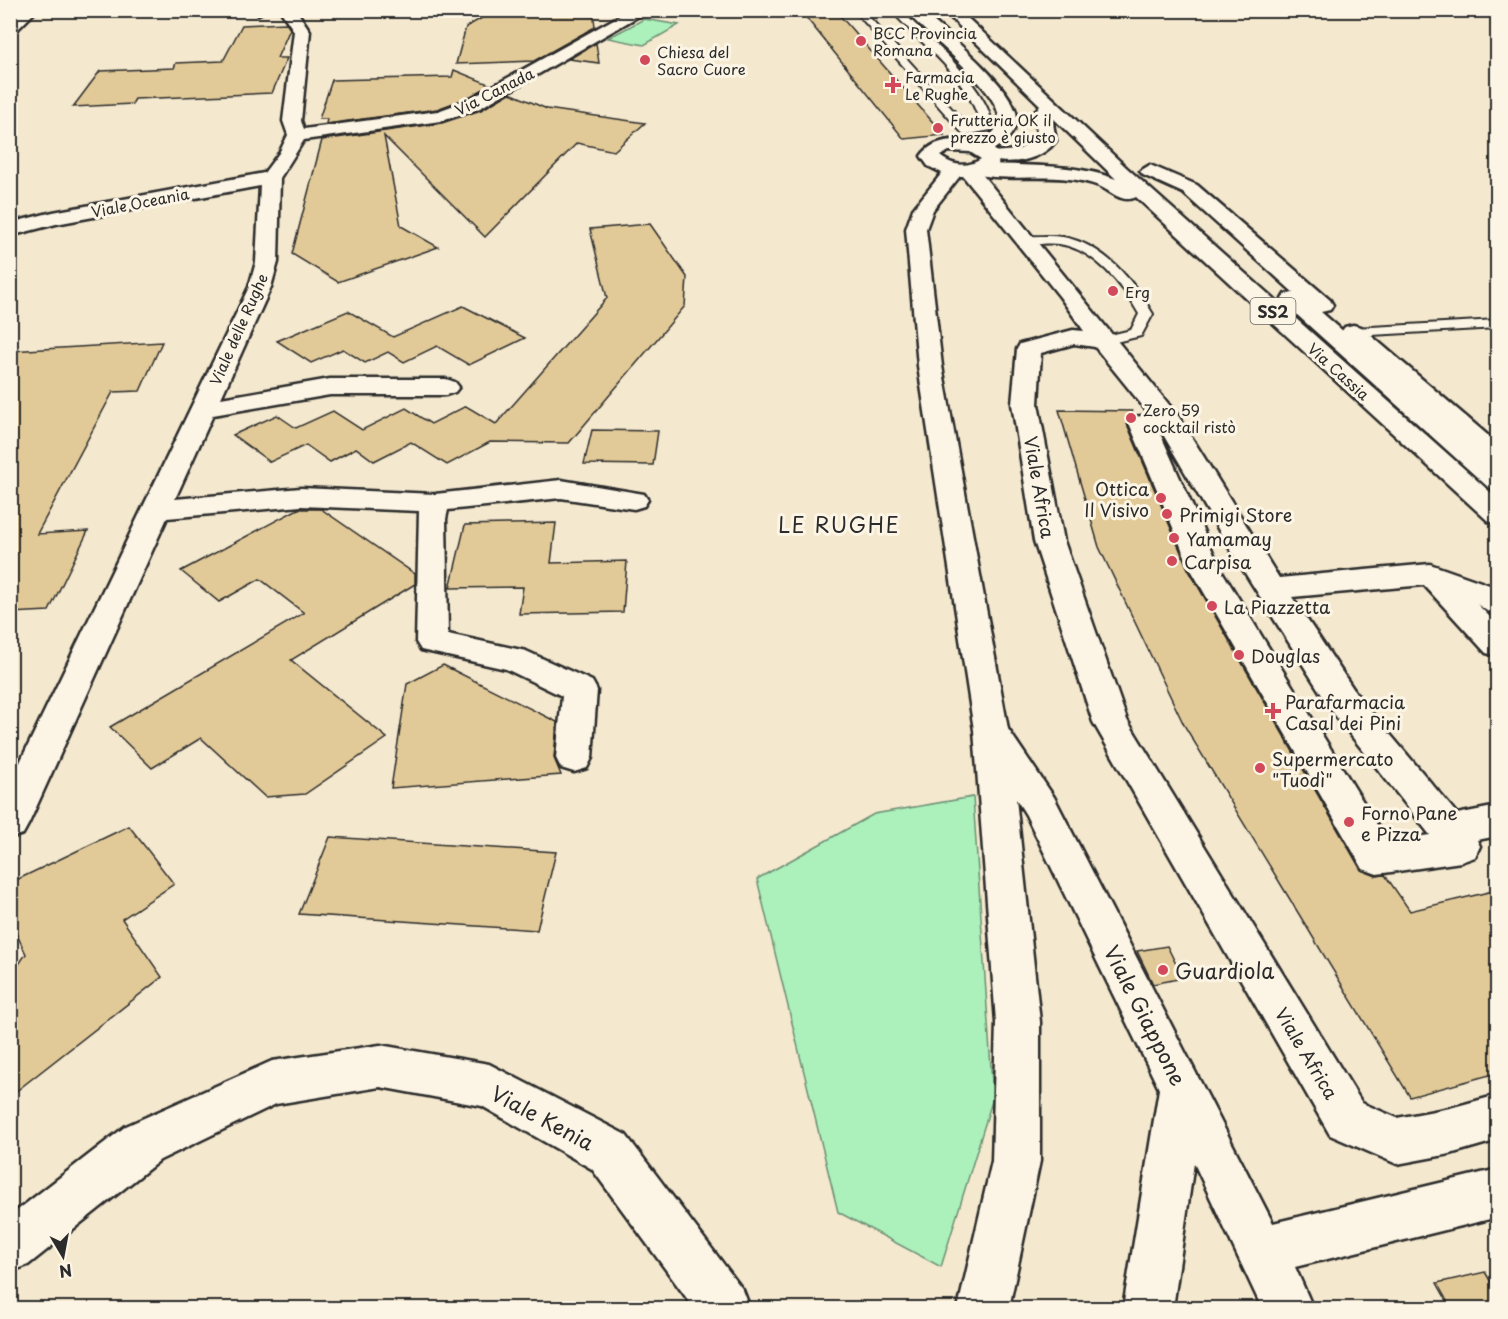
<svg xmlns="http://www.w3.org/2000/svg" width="1508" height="1319" font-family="'Playpen Sans',sans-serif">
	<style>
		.green { fill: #acf0bb; stroke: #6c8e73; stroke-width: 1.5 }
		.building { fill: #e2ca98; stroke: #2b2b2b; stroke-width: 1.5 }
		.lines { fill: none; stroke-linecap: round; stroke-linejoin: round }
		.lane-casing { stroke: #2b2b2b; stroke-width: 4 }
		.street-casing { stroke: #2b2b2b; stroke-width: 5 }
		.secondary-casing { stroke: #2b2b2b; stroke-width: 5 }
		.highway-casing { stroke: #2b2b2b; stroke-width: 5 }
		.lane { fill: #fcf5e5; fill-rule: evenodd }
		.street { fill: #fcf5e5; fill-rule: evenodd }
		.secondary { fill: #fcf5e5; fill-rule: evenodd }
		.highway { fill: #fcf5e5; fill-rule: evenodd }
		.poi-dot { fill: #d1495b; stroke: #fcf5e5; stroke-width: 2 }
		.labels { text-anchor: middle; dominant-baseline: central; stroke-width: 6; stroke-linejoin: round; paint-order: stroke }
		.far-poi-label { font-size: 15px; fill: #2b2b2b; stroke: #fcf5e5; text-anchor: start }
		.far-street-label { font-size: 15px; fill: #2b2b2b; stroke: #fcf5e5 }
		.shield { fill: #fcf5e5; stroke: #6a6863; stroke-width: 1.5 }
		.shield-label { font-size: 16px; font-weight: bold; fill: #2b2b2b }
		.street-label { font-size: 18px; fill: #2b2b2b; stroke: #fcf5e5 }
		.poi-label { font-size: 18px; fill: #2b2b2b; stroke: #fcf5e5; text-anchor: start }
		.quarter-label { font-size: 21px; letter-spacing: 1.5px; fill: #2b2b2b; stroke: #fcf5e5 }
		.near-poi-label { font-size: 21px; fill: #2b2b2b; stroke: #fcf5e5; text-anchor: start }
		.near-street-label { font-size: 21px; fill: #2b2b2b; stroke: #fcf5e5 }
	</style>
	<rect width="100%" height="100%" fill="#f4e8ce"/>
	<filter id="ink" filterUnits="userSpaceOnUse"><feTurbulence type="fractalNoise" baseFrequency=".0167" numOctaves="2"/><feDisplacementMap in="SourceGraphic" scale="12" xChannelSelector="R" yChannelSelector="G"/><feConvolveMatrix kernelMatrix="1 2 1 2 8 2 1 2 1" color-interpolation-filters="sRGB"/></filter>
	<g filter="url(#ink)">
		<g class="green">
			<polygon points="644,19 679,25 644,45 608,38"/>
			<polygon points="973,797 993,1098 941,1267 838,1212 757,879 874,814"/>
		</g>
		<g class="building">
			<polygon points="496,10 593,10 595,27 534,61 456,64 466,27"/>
			<polygon points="800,10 835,10 944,135 904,139"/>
			<polygon points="286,23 290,29 277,58 287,58 272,93 135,99 132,104 73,107 100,71 174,68 176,63 223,61 242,25"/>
			<polygon points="596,43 599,63 569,59"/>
			<polygon points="454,70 491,85 467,98 437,109 326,124 327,119 319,119 332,80 452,77"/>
			<polygon points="510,93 547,109 645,123 614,151 577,143 485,237 384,136 401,226 438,247 338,282 292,254 322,140 442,123 481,110"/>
			<polygon points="650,224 687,277 685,306 569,443 490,442 447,465 411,442 374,461 356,448 330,462 306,445 270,462 233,435 277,415 296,428 333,411 362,430 406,408 431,424 466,406 496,424 607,298 590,229"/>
			<polygon points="463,306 525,338 469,365 437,346 404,362 388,352 365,363 343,349 311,363 277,341 348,311 393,337"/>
			<polygon points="162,342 140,391 113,392 37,534 88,531 49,611 10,613 10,351"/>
			<polygon points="1059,410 1132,411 1133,415 1127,424 1188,569 1361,870 1376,876 1385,875 1410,911 1497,890 1497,1073 1410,1097 1184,725 1099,547"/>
			<polygon points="592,430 658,431 653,465 584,464"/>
			<polygon points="298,509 321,509 415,574 415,584 291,660 387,738 305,794 265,797 201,738 152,768 110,727 304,613 260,579 219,602 181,571"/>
			<polygon points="556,523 551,563 627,561 623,612 519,614 523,587 450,588 465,525"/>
			<polygon points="443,665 557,722 554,758 561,775 391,788 407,684"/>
			<polygon points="129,826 174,884 122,919 162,977 10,1096 10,977 26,954 10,920 10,883"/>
			<polygon points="330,837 556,852 537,930 299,914"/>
			<polygon points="1167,946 1183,978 1153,984 1137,951"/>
			<polygon points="1485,1272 1497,1292 1497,1308 1451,1308 1437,1283"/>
		</g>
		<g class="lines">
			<g class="lane-casing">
				<g id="lane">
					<polygon points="255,10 267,10 258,15"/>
					<path d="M854,10H863L970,129L981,126C968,75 924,48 891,10H900C923,32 999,97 991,130L964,135Z"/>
					<path d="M1025,236C1037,237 1050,235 1063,237C1103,244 1133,280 1153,314L1141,336L1103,345L1098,344V338L1131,330L1139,314C1123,285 1094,249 1059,244C1046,242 1033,246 1021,243L1019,240Z"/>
					<polygon points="1498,320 1498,328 1353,336 1346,332 1353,328"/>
				</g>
			</g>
			<g class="street-casing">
				<g id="street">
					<polygon points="21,10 35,12 15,32 10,33 10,20"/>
					<polygon points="280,10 296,10 310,31 301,121 304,129 438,111 468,100 630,10 649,10 480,108 441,121 304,140 280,178 278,262 271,287 221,398 330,379 446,379 455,382 459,387 455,392 446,395 330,395 213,415 175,499 301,488 435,494 561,480 644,494 648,500 644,506 634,509 561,498 448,510 446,519 448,634 526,651 592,681 597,690 592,758 587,768 574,772 561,768 556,758 562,696 506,669 421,650 416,642 419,511 301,506 167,518 29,823 23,834 10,838 10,783 249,287 256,262 260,186 56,224 10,236 10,223 53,212 264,173 279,153 288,135 283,121 294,31"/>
					<path d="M905,10H921C944,31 1008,83 1016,112C1020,128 1007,142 994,149L999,155L998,165L981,173L1179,417L1279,578L1430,564L1498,588V614L1487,611L1477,604L1498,625V656L1486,653L1424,585L1292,597L1358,696L1457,814L1498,806V836L1477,840L1480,846L1475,857L1461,862L1377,874L1363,869L1190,568L1129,423L1133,417L1150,415L1095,347L1074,344L1041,353L1038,404L1064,541L1127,720L1362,1103L1397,1118L1450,1108L1498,1095V1140L1450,1154L1397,1164L1330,1135L1093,722L1034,541L1012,404L1017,349L1020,344L1073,330L1084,331L1060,297L963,176H960L933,210L926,229L942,366L1008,729L1054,797L1273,1223L1498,1169V1217L1295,1267L1313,1308H1262L1194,1163L1173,1308H1123L1159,1089L1026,815L1016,799L1040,1022V1161L1009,1308H958L992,1161L996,1022L974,730L918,366L906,229L913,209L942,173L928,166L921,156C934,137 959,138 979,143C989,137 998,131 999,119C1000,89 924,34 905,10ZM949,151L970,152L981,159C968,168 952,166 940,156ZM1159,431H1161L1228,546L1334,714L1430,835L1387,841L1220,568Z"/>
					<polygon points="380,1045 489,1064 626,1135 743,1290 750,1308 694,1308 592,1169 482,1106 380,1087 276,1104 160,1160 28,1265 10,1272 10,1216 126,1126 272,1061"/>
				</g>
			</g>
			<g class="secondary-casing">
				<polygon id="secondary" points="1353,325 1361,327 1498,444 1498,466 1488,464 1345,337 1341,332 1345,327"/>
			</g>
			<g class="highway-casing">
				<g id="highway">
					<path d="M943,10H959L1127,168L1498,499V524L1488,521L1136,197C1122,204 1111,191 1099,186C1057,170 1013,184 970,173L967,169L970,165L977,163C1025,167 1070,162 1116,179L1052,117L1056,141C1042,160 1013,165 991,160L989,156L991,152L1018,150L1038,139L1034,113L1040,105Z"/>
					<polygon points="1150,165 1197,185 1330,300 1333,305 1330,310 1321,312 1498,466 1498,489 1488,487 1285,304 1282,299 1285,294 1294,293 1183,193 1143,175 1140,171"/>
				</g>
			</g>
			<use href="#lane" class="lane"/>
			<use href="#street" class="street"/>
			<use href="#secondary" class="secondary"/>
			<use href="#highway" class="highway"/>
		</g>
	</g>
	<g class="poi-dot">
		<circle cx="861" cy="41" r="6"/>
		<circle cx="645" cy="60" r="6"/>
		<path d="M890 76h6v6h6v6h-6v6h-6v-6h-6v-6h6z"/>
		<circle cx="938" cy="128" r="6"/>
		<circle cx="1113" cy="291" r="6"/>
		<circle cx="1131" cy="418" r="6"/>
		<circle cx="1161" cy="498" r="6"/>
		<circle cx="1167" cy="514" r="6"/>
		<circle cx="1174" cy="538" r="6"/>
		<circle cx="1172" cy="561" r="6"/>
		<circle cx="1212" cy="606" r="6"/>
		<circle cx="1239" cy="655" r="6"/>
		<path d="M1270 702h6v6h6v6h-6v6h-6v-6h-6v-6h6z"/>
		<circle cx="1260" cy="768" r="6"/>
		<circle cx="1349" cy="822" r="6"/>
		<circle cx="1163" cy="970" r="6"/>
	</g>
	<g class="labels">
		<g class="far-poi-label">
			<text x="873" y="32">BCC Provincia<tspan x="873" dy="17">Romana</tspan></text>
			<text x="657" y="51">Chiesa del<tspan x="657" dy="17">Sacro Cuore</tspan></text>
			<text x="905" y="76">Farmacia<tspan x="905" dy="17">Le Rughe</tspan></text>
			<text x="950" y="119">Frutteria OK il<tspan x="950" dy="17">prezzo è giusto</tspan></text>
			<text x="1125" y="291">Erg</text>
			<text x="1143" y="409">Zero 59<tspan x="1143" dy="17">cocktail ristò</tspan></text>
		</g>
		<g class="far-street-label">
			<text transform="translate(494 91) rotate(-27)">Via Canada</text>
			<text transform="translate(140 202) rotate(-11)">Viale Oceania</text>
			<text transform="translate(238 329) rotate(-66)">Viale delle Rughe</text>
			<text transform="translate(1339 371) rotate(42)">Via Cassia</text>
		</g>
		<rect class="shield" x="1250.5" y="298" width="45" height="26" rx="4.5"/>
		<g class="shield-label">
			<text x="1273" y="311">SS2</text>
		</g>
		<g class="street-label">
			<text transform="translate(1040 487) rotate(80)">Viale Africa</text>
			<text transform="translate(1307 1053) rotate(59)">Viale Africa</text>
		</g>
		<g class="poi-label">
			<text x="1149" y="488" text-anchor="end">Ottica<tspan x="1149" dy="21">Il Visivo</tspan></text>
			<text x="1179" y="514">Primigi Store</text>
			<text x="1186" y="538">Yamamay</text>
			<text x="1184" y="561">Carpisa</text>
			<text x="1224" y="606">La Piazzetta</text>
			<text x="1251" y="655">Douglas</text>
			<text x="1285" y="701">Parafarmacia<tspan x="1285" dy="21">Casal dei Pini</tspan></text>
			<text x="1272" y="758">Supermercato<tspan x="1272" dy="21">"Tuodì"</tspan></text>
			<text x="1361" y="812">Forno Pane<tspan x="1361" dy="21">e Pizza</tspan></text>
		</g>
		<g class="quarter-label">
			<text x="839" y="524">LE RUGHE</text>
		</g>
		<g class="near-poi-label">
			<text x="1175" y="970">Guardiola</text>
		</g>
		<g class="near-street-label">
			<text transform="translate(1146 1015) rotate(63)">Viale Giappone</text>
			<text transform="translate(543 1117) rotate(28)">Viale Kenia</text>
		</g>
	</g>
	<rect width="1508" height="1319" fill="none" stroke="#fcf5e5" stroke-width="36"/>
	<rect x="18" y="18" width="1472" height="1283" fill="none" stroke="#2b2b2b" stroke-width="2" filter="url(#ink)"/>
	<g transform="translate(63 1256) rotate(170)" stroke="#fcf5e5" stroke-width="4.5" paint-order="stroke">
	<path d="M0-4.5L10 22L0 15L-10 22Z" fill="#2b2b2b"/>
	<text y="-9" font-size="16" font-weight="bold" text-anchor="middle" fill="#2b2b2b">N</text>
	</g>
</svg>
